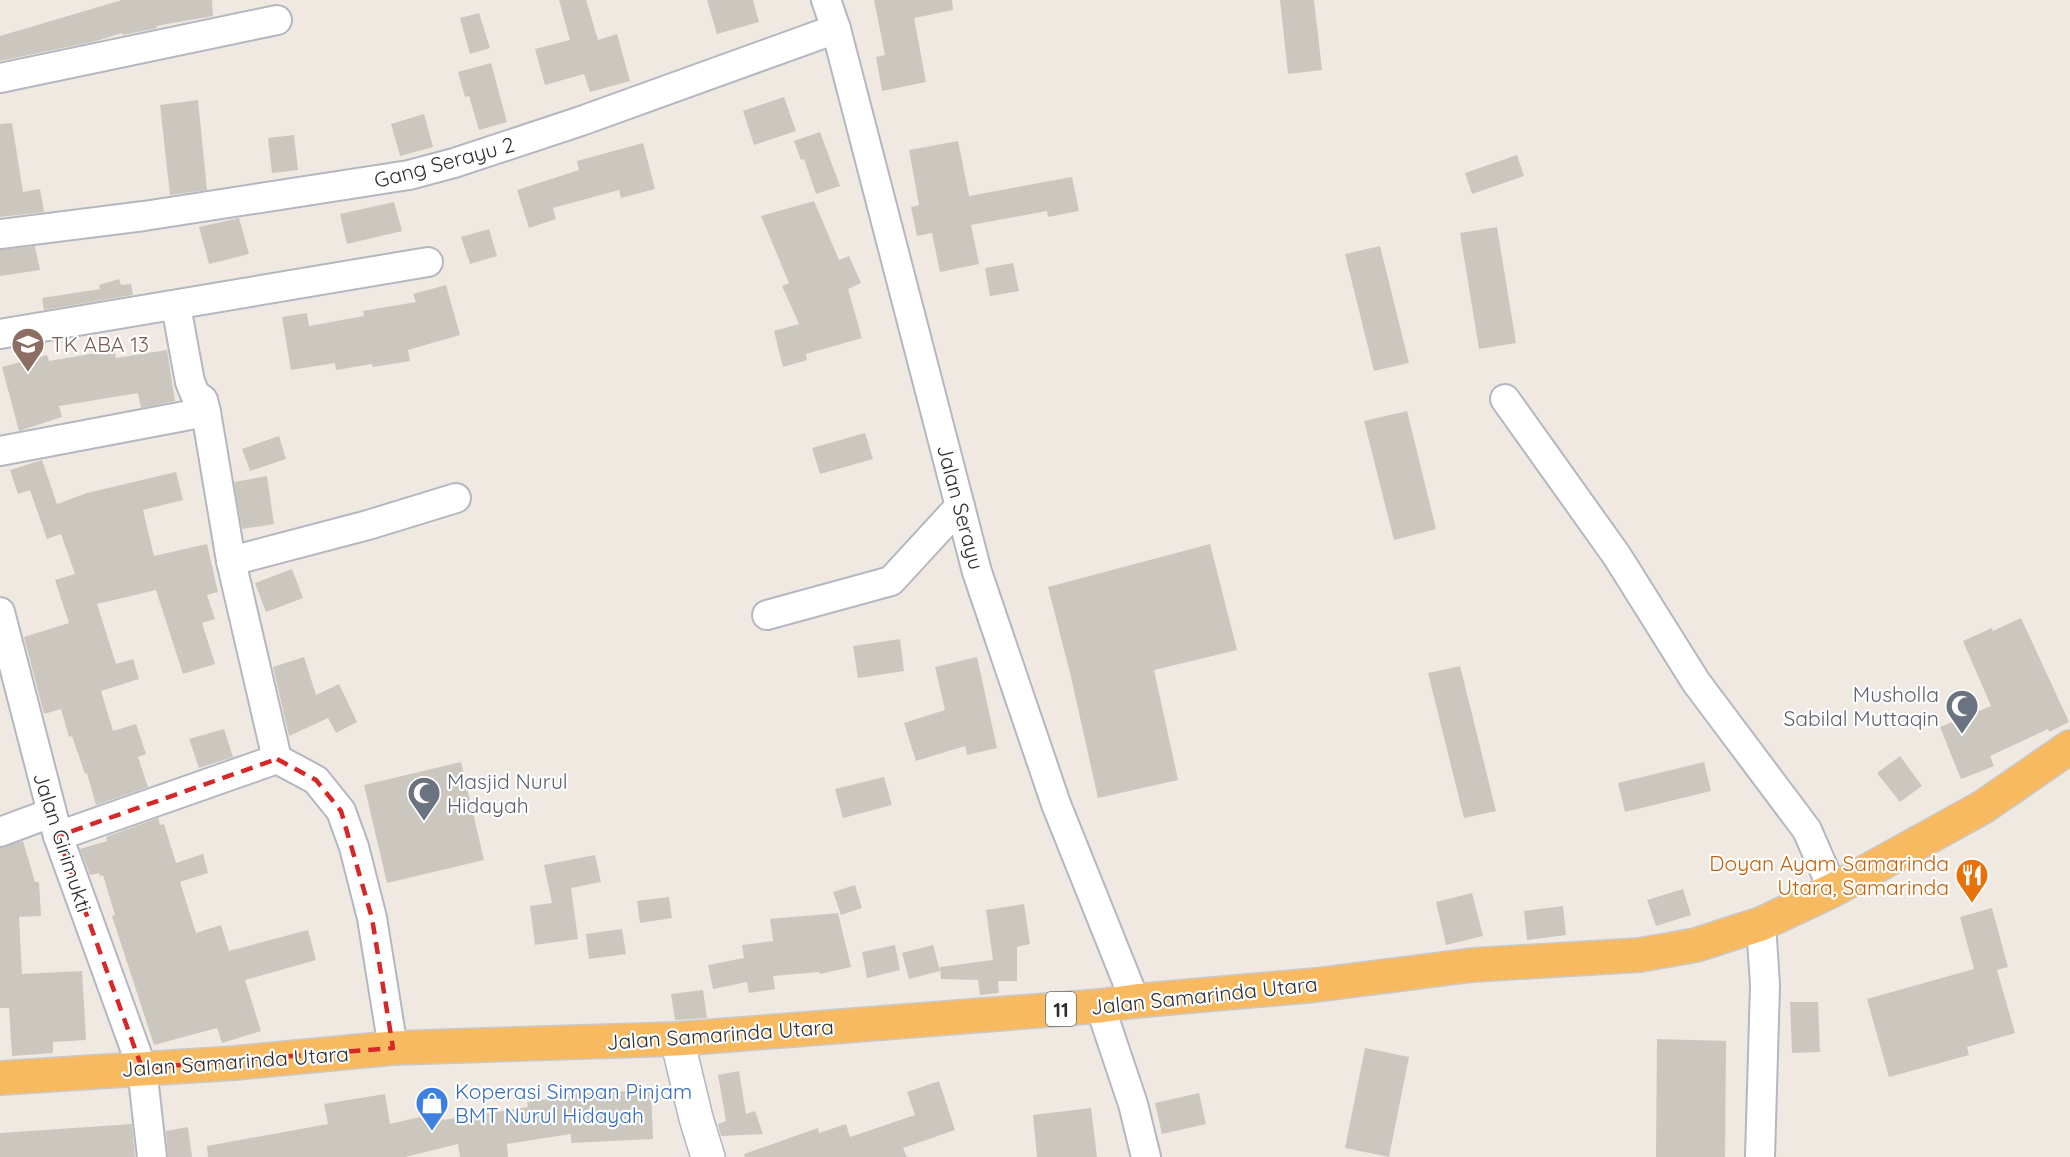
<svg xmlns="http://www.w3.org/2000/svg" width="2070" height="1157" font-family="Quicksand,sans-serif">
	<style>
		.building { fill: #cbc7bf }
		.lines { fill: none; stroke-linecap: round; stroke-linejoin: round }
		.minor-casing { stroke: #b4b7c1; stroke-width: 32 }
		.tertiary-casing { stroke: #b4b7c1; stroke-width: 36 }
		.trunk-casing { stroke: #c9c9c9; stroke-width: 36 }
		.minor { stroke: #fff; stroke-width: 28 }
		.tertiary { stroke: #fff; stroke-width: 33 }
		.trunk { stroke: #f8ba60; stroke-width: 33 }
		.marked { fill: none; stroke: #d62828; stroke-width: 4.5; stroke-dasharray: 12 8; stroke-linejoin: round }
		.labels { text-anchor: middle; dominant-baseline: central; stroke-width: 4.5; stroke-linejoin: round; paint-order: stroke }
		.shield { fill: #fff; stroke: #6d6d6d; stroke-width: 1.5 }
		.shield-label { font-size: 20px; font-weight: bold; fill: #2e2e2e }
		.street-label { font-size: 21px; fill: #2e2e2e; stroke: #fff }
		.education-label { font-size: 21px; fill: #785e54; stroke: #fff; text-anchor: start }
		.worship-label { font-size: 21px; fill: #5b616d; stroke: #fff; text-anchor: end }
		.food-label { font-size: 21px; fill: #c56008; stroke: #fff; text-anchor: end }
		.shop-label { font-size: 21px; fill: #366cbe; stroke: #fff; text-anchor: start }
	</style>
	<rect width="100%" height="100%" fill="#efe9e1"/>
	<g class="building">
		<polygon points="122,0 212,0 213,16 156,26 157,28 123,35 122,33 96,41 0,61 0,36"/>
		<polygon points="559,0 586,0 598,40 617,34 630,81 590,92 584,74 545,85 535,49 570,40"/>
		<polygon points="707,0 753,0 759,22 717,34"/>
		<polygon points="874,0 952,0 953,10 914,18 926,82 882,91 876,57 885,55"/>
		<polygon points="1280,0 1314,0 1322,70 1288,74"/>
		<polygon points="479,13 490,48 470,54 460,18"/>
		<polygon points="491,63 507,122 479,130 469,96 465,97 458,72"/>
		<polygon points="784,97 796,131 754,145 743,111"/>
		<polygon points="198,100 207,190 170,195 160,105"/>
		<polygon points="424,114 433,147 400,156 391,124"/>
		<polygon points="12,123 23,192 40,189 44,212 0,217 0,124"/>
		<polygon points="820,132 840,186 816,194 804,159 801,160 794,141"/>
		<polygon points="294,135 298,170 272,173 268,138"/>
		<polygon points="958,141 969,196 1072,177 1079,211 1048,217 1047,211 971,225 979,264 940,272 932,233 917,236 911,207 919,205 909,150"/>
		<polygon points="643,143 655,189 621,198 619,190 553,208 556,219 529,228 517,190 579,170 577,161"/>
		<polygon points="1517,155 1524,176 1472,194 1465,173"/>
		<polygon points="814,201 839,260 849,256 861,283 848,289 862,338 806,354 807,360 783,367 774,331 799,324 782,286 789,283 761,216"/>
		<polygon points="394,202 402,231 347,244 340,214"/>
		<polygon points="239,218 249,254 209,264 199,227"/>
		<polygon points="1497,227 1516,343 1479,349 1460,233"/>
		<polygon points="489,229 497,256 470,264 461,237"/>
		<polygon points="35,246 40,270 0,276 0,250"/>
		<polygon points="1380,246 1409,363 1374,371 1345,254"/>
		<polygon points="1013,263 1019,291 990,296 985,268"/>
		<polygon points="119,279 121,285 131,284 133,295 44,310 42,298 100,289 99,285"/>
		<polygon points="446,285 460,335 408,350 410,361 373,367 372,364 336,370 335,363 291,370 282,317 307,313 309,326 364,316 363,311 416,302 413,294"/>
		<polygon points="114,350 116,358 167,350 175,401 141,408 138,393 59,406 62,417 19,431 2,367 47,355 49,361"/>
		<polygon points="1407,411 1436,529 1394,540 1364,421"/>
		<polygon points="865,433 873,459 820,474 812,448"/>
		<polygon points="279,436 286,459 250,471 242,449"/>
		<polygon points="42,460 57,504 87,493 176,472 183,500 143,510 154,556 207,544 218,592 207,595 215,619 202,623 215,664 183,674 156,590 97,604 116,664 133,659 139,679 101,691 113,731 136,724 146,754 138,757 148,787 96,805 87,773 85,774 72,736 69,737 61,709 44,714 24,637 69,623 55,580 75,574 61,534 47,539 30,490 18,494 10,470"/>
		<polygon points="267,476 274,524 242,529 234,482"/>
		<polygon points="1210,544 1237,650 1154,670 1178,780 1098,798 1071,677 1048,587"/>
		<polygon points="292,569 303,598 266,612 255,583"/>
		<polygon points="2021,618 2069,722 2049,732 2048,729 1990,756 1994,766 1961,779 1940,727 1991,706 1963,641 1992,628 1993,631"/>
		<polygon points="900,639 904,671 858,678 853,646"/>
		<polygon points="304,657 316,695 339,684 357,722 336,733 328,718 289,736 273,667"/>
		<polygon points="977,657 997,748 967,755 965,746 916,761 904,723 945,710 935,667"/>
		<polygon points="1460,666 1496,811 1464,818 1428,673"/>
		<polygon points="224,729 233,757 199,768 189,739"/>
		<polygon points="1900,756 1922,786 1900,802 1877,773"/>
		<polygon points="461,762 484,860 387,883 364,785"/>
		<polygon points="1704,762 1711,791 1625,812 1618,783"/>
		<polygon points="884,777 892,805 843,818 835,789"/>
		<polygon points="158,818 160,825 164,824 176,863 203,854 208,873 180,882 196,933 221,925 229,951 308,930 316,960 245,980 261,1031 222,1043 217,1028 154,1045 112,916 115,915 103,875 100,876 99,873 90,875 80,849 107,841 106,837"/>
		<polygon points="23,841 35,882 39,882 41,916 19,917 22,974 82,971 86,1040 53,1042 53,1053 12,1056 9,1008 0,1008 0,848"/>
		<polygon points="595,855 601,882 571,888 578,939 535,945 530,906 552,903 544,865"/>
		<polygon points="855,885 862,908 841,915 833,892"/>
		<polygon points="1683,889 1691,915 1656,926 1647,900"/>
		<polygon points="1472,893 1483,936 1446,945 1436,902"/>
		<polygon points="669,897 672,918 640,923 637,901"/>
		<polygon points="1024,904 1030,944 1017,947 1017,981 998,981 999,993 980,995 978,980 941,979 940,967 993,960 986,910"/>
		<polygon points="1563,906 1566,935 1527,940 1524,911"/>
		<polygon points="1992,908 2008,967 1997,970 2015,1033 1967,1047 1969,1055 1889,1077 1867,999 1974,969 1960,917"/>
		<polygon points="838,913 851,967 820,974 819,972 773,976 775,989 749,993 747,982 713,989 708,965 744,958 742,945 773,941 770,919"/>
		<polygon points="622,929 626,954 589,959 586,934"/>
		<polygon points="895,945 900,970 867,978 862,952"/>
		<polygon points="933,945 940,971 909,979 902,953"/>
		<polygon points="703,990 707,1018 675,1020 671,994"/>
		<polygon points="1790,1002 1818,1002 1820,1052 1792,1053"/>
		<polygon points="1657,1039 1726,1041 1725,1157 1656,1157"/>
		<polygon points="1365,1048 1409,1057 1389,1157 1345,1148"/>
		<polygon points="739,1071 746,1114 755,1111 763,1134 721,1136 718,1124 726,1121 718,1075"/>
		<polygon points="939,1081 955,1130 903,1148 907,1157 745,1157 744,1154 818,1128 819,1133 846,1124 850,1137 915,1115 907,1092"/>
		<polygon points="651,1090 653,1139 571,1143 571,1134 507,1144 508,1157 460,1157 458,1144 405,1157 208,1157 207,1146 328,1124 324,1104 385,1094 390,1124 441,1112 443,1120 528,1107 527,1102 569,1096 569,1094"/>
		<polygon points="1199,1093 1206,1124 1162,1134 1155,1103"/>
		<polygon points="1091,1108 1097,1157 1037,1157 1033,1115"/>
		<polygon points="132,1124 135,1157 0,1157 0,1133"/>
		<polygon points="188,1127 192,1157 168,1157 166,1131"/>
	</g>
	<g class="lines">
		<g class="minor-casing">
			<g id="minor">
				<polyline points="826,0 836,29 977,572 1056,804 1135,1001"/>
				<polyline points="0,78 277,20"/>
				<polyline points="0,234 144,216 409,175 454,163 581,121 836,29"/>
				<polyline points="176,306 190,382 195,394 203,400 206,412"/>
				<polyline points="0,334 428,262"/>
				<polyline points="1505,399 1617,556 1696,682 1807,830 1833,890"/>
				<polyline points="0,451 206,412 231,561 277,759 58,836"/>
				<polyline points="231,561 368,525 456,498"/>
				<polyline points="0,612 58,836 142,1068 152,1157"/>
				<polyline points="767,615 891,581 960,506"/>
				<polyline points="277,759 316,780 341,811 354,847 372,918 393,1048"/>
				<polyline points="0,832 51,813"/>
				<polyline points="1100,1006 1133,1104 1146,1157"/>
				<polyline points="1760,1157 1765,985 1761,924"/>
			</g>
		</g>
		<g class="tertiary-casing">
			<polyline id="tertiary" points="677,1039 696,1118 708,1157"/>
		</g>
		<g class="trunk-casing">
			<polyline id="trunk" points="0,1078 235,1063 393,1048 677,1039 1100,1006 1135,1001 1316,985 1473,965 1640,955 1696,945 1761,924 1833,890 1983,807 2070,747"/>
		</g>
		<use href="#minor" class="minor"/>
		<use href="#tertiary" class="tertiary"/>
		<use href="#trunk" class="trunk"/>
	</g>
	<path class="marked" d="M277,759L316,780L341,811L372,918L393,1048L142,1068L58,836Z"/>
	<defs>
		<g id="school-pin" transform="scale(1.725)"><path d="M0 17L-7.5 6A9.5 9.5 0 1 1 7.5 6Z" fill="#8d6e63" stroke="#fff"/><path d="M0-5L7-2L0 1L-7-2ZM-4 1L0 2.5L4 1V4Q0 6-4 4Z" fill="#fff"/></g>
		<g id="mosque-pin" transform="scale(1.725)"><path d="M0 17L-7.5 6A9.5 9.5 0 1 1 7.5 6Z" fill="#6b7280" stroke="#fff"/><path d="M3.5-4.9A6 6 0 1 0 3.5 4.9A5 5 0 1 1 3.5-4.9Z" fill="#fff"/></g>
		<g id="restaurant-pin" transform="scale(1.725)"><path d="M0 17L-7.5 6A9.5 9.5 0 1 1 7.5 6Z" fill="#e8710a" stroke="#fff"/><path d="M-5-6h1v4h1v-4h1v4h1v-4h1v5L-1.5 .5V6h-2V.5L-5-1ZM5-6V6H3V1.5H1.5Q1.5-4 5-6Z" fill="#fff"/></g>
		<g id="shop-pin" transform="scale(1.725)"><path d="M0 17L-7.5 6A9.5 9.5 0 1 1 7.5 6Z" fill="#3f7fe0" stroke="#fff"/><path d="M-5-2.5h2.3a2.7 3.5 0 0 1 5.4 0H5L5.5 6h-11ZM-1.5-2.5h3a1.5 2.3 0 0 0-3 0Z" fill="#fff"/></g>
	</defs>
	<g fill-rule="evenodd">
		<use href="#school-pin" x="28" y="344"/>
		<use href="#mosque-pin" x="1962" y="706"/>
		<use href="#mosque-pin" x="424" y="793"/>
		<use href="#restaurant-pin" x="1972" y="875"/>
		<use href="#shop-pin" x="432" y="1103"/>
	</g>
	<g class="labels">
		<rect class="shield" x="1046" y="992" width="30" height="34" rx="4.5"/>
		<g class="shield-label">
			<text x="1061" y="1009">11</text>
		</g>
		<g class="street-label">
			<text transform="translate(444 162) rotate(-15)">Gang Serayu 2</text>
			<text transform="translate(961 507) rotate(75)">Jalan Serayu</text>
			<text transform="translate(63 842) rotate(72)">Jalan Girimukti</text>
			<text transform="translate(1204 995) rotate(-6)">Jalan Samarinda Utara</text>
			<text transform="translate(720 1034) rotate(-4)">Jalan Samarinda Utara</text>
			<text transform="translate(235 1061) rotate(-4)">Jalan Samarinda Utara</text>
		</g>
		<g class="education-label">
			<text x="51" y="344">TK ABA 13</text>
		</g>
		<g class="worship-label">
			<text x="1939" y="694">Musholla<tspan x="1939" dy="24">Sabilal Muttaqin</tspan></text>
			<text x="447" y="781" text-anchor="start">Masjid Nurul<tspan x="447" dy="24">Hidayah</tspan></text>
		</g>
		<g class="food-label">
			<text x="1949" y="863">Doyan Ayam Samarinda<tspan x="1949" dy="24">Utara, Samarinda</tspan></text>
		</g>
		<g class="shop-label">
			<text x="455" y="1091">Koperasi Simpan Pinjam<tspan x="455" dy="24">BMT Nurul Hidayah</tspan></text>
		</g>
	</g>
</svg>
